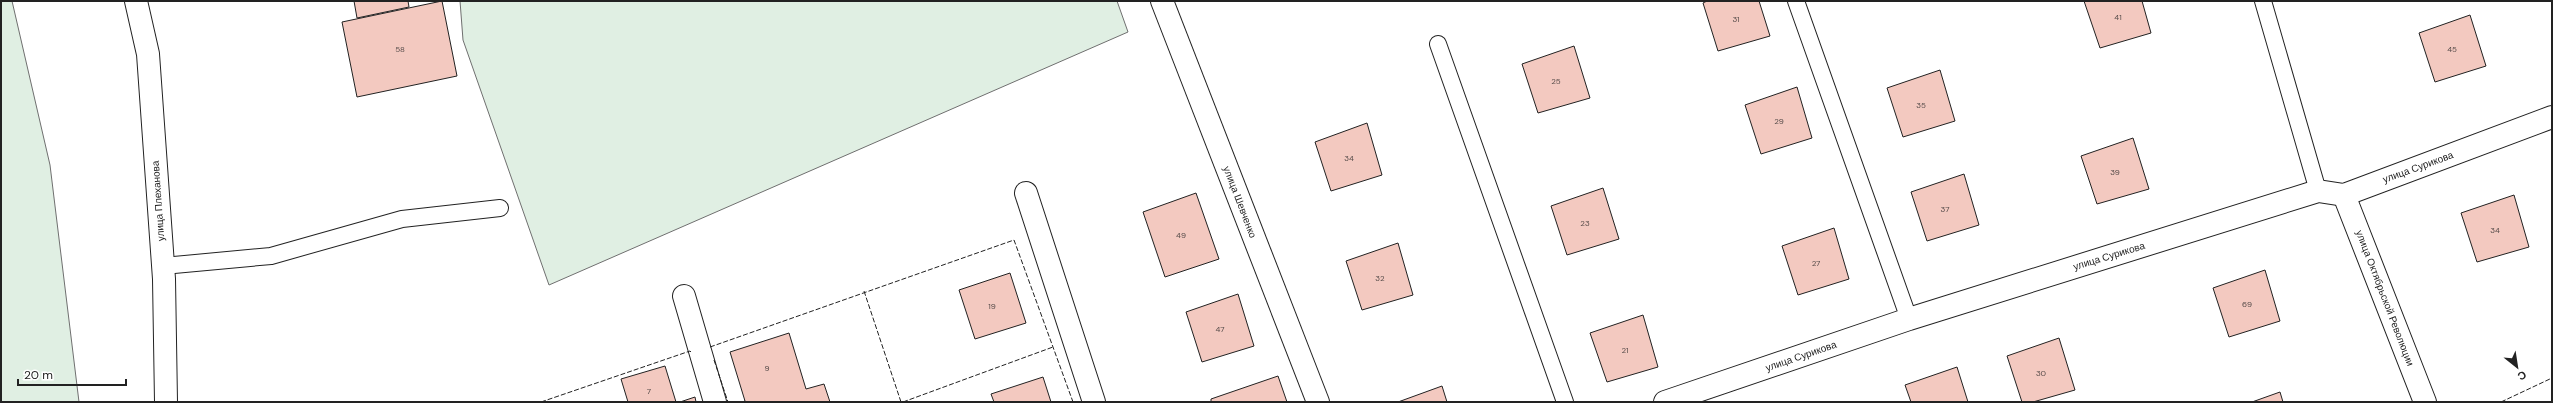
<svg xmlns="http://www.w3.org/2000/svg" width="2553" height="403" font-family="'DM Sans',sans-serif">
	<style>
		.green { fill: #e0efe3; stroke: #6f6f6f }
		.building { fill: #f3c9c0; stroke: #222 }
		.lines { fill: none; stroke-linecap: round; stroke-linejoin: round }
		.lane-casing { stroke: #222; stroke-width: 18 }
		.street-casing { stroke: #222; stroke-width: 24 }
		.secondary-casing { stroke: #222; stroke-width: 24 }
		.lane { stroke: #fff; stroke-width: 16 }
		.street { stroke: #fff; stroke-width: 22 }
		.secondary { stroke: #fff; stroke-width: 22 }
		.fence { stroke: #222; stroke-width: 1; stroke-dasharray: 5 2; stroke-linecap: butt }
		.labels { text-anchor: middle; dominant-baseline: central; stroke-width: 3; stroke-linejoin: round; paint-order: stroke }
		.number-label { font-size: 8px; fill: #564c4a }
		.street-label { font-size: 10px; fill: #222; stroke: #fff }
	</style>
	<rect width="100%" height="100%" fill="#fff"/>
	<g class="green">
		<polygon points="1,1 12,1 50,165 79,402 1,402"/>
		<polygon points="460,1 1117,1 1128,32 549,285 463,40"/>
	</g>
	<g class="building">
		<polygon points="354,1 408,1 409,7 357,18"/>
		<polygon points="442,1 457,76 357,97 342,22"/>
		<polygon points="1707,1 1759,1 1770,36 1718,51 1703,3"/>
		<polygon points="2084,1 2142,1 2151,33 2100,48"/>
		<polygon points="2470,15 2486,66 2435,82 2419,33"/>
		<polygon points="1574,46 1590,98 1538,113 1522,64"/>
		<polygon points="1940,70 1955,121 1903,137 1887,88"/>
		<polygon points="1797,87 1812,138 1761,154 1745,105"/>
		<polygon points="1367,123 1382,175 1331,191 1315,142"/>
		<polygon points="2133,138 2149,189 2097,204 2081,156"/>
		<polygon points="1964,174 1979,225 1927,241 1911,192"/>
		<polygon points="1603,188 1619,239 1567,255 1551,206"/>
		<polygon points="1196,193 1219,259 1165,277 1143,212"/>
		<polygon points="2514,195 2529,247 2477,262 2461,213"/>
		<polygon points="1834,228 1849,279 1798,295 1782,246"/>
		<polygon points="1398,243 1413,295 1362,310 1346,261"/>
		<polygon points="2265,270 2280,321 2229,337 2213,288"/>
		<polygon points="1010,273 1026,323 975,339 959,290"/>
		<polygon points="1238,294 1254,346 1202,362 1186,312"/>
		<polygon points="1643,315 1658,367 1607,382 1590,333"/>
		<polygon points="789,333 806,389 824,384 830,402 742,402 745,401 730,352"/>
		<polygon points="2059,338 2075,390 2033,402 2022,402 2007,356"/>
		<polygon points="665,366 676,402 628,402 621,379"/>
		<polygon points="1957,367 1968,402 1911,402 1905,385"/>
		<polygon points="1278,376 1287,402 1211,402 1211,399"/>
		<polygon points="1043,377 1051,402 994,402 991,394"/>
		<polygon points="1442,386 1447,402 1398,402"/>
		<polygon points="2280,392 2283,402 2252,402"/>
		<polygon points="695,397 696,402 680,402"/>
	</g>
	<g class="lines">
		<g class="lane-casing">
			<g id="lane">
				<polyline points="1796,1 1909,319"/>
				<polyline points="2263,1 2318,191"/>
				<polyline points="1438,44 1565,402"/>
				<polyline points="163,266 271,256 402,219 500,208"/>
			</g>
		</g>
		<g class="street-casing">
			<g id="street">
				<polyline points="1162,1 1318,402"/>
				<polyline points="1026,193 1094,402"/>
				<polyline points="2344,195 2425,402"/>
				<polyline points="684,296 715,402"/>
				<polyline points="1665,402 1909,319 2318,191 2344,195 2552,117"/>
			</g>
		</g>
		<g class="secondary-casing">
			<polyline id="secondary" points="136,1 148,54 164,279 166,402"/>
		</g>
		<use href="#lane" class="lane"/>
		<use href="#street" class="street"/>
		<use href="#secondary" class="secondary"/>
		<g class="fence">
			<polyline points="864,291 901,402"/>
			<polyline points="710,347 1014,240 1073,402"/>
			<polyline points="714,360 728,402"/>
			<polyline points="541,402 690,351 691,352"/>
			<polyline points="903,402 1053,347"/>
			<polyline points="2501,402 2552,378"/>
		</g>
	</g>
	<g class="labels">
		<g class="number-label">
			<text x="2118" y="17">41</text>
			<text x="1736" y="19">31</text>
			<text x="400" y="49">58</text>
			<text x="2452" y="49">45</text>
			<text x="1556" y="81">25</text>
			<text x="1921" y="105">35</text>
			<text x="1779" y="121">29</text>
			<text x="1349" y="158">34</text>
			<text x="2115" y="172">39</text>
			<text x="1945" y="209">37</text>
			<text x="1585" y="223">23</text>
			<text x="2495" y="230">34</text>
			<text x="1181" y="235">49</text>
			<text x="1816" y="263">27</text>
			<text x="1380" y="278">32</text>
			<text x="2247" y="304">69</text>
			<text x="992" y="306">19</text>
			<text x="1220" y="329">47</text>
			<text x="1625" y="350">21</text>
			<text x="767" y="368">9</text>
			<text x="2041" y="373">30</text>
			<text x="649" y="391">7</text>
		</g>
		<g class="street-label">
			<text transform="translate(2418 167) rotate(-20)">улица Сурикова</text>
			<text transform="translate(158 201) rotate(-94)">улица Плеханова</text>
			<text transform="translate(1240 202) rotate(69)">улица Шевченко</text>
			<text transform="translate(2109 256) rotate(-17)">улица Сурикова</text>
			<text transform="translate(2385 298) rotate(69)">улица Октябрьской Революции</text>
			<text transform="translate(1801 356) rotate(-19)">улица Сурикова</text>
		</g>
	</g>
	<rect width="2553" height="403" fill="none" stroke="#222222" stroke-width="4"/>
	<g transform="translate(2517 367) rotate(150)" stroke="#ffffff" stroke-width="3" paint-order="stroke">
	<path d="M0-3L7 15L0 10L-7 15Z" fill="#222222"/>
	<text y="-6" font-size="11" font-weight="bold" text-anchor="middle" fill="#222222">С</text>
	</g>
	<path d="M18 379v6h108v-6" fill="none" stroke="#222222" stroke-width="2"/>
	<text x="24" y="379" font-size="12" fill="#222222" stroke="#ffffff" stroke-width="3" paint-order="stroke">20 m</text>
</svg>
